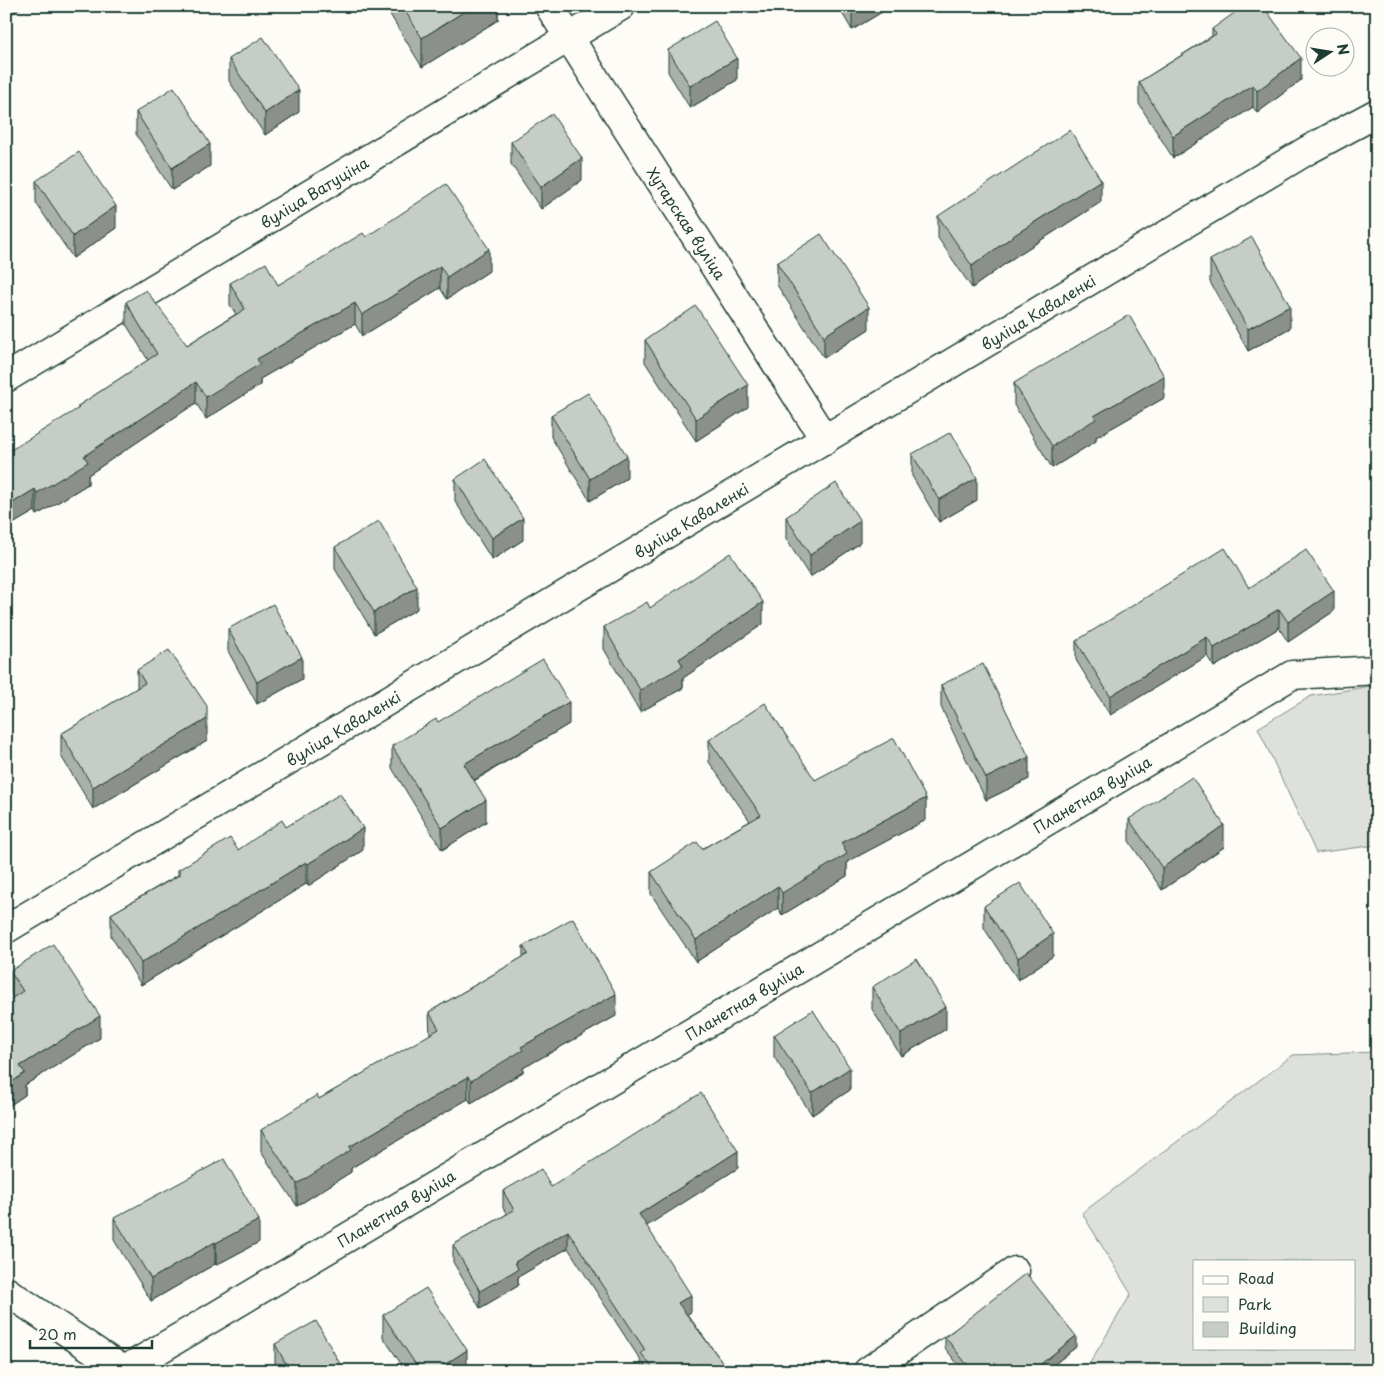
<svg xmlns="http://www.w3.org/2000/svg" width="1383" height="1377" font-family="'Playpen Sans',sans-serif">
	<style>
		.green { fill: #dde0db; stroke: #7e8e88; fill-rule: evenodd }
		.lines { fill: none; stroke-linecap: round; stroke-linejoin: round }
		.minor-casing { stroke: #1f3d34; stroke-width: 31 }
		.minor { stroke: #fdfcf7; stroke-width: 28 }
		.wall { fill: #aab0ab; stroke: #1f3d34 }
		.shaded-wall { fill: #8b908b; stroke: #1f3d34 }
		.building { fill: #c6cdc7; stroke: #1f3d34 }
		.labels { text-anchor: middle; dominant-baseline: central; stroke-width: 5; stroke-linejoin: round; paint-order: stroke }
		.street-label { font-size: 15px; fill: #1f3d34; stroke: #fdfcf7 }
	</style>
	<rect width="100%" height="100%" fill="#fdfcf7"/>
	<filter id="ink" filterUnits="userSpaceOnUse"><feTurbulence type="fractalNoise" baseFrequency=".02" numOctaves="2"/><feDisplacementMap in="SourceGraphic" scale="10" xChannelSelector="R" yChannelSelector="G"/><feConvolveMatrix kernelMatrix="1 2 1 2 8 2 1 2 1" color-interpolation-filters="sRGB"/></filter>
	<g filter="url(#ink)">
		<g class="green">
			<polygon points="1377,685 1377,845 1316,853 1258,728 1311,696"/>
			<path d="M1377,1052V1371H1085L1131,1294L1082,1213L1293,1055ZM1194,1261H1354V1348H1194Z"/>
		</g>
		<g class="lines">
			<g class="minor-casing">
				<g id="minor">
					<polyline points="549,6 825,440"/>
					<polyline points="6,378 621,6"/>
					<polyline points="6,929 1308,150 1377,113"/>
					<polyline points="6,1291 125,1371"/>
					<polyline points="123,1371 1292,675 1377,670"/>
					<polyline points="868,1371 1015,1271"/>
				</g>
			</g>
			<use href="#minor" class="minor"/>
		</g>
		<g class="wall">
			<polygon points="388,6 498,6 498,20 422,67 388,11"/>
			<polygon points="838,6 892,6 852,30"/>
			<polygon points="1212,29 1301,80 1257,113 1253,107 1173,158 1139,104 1139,82 1212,36"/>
			<polygon points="668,50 737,80 690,108 668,72"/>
			<polygon points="229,59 299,112 265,135 229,81"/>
			<polygon points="136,112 210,166 172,190 136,134"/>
			<polygon points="511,142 582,180 541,209 511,164"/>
			<polygon points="36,181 116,228 73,258 36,203"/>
			<polygon points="1101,202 1016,256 972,288 938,238 938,216"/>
			<polygon points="366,237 489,271 447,299 440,288 362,336 355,324 260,379 260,385 206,419 196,403 88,475 88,484 37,515 35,511 6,528 78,409 78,406 148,360 126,324 126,302 187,345 236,314 230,305 230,283 278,285"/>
			<polygon points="1210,260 1290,328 1248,351 1210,282"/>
			<polygon points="777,263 869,329 824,358 777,285"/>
			<polygon points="645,340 748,407 696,441 645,362"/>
			<polygon points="1014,383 1164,398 1096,437 1096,441 1052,468 1014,405"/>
			<polygon points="551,415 627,478 590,501 551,437"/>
			<polygon points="912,454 977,500 939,522 912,476"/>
			<polygon points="455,479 523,540 492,560 455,501"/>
			<polygon points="786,517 860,543 810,577 786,539"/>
			<polygon points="335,547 417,609 374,634 335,569"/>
			<polygon points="1249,588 1334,611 1288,642 1279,628 1214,667 1207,656 1110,715 1076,660 1076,641"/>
			<polygon points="650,608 763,624 683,678 683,688 640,712 604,649 604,627"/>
			<polygon points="228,629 302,679 257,704 228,651"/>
			<polygon points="137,670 207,741 93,809 61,756 61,734 137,688"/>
			<polygon points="941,685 1029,779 986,800 941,707"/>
			<polygon points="438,722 569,724 474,781 486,822 442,850 392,768 392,746"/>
			<polygon points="709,740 815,780 926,820 847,862 847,876 782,915 778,908 696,962 651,894 651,872 702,849 750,821 709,762"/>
			<polygon points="1129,819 1224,847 1162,890 1129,841"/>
			<polygon points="286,827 363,850 308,886 306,884 141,985 111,936 111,914 178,875 178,870 238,850"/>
			<polygon points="984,906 1053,956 1018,980 984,928"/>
			<polygon points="523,946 616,1016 523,1068 523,1072 471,1103 468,1099 351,1168 351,1172 297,1206 261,1152 261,1130 319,1099 430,1035 429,1012 523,957"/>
			<polygon points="10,971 100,1038 25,1085 25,1095 6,1108 6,1002 13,998 10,993"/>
			<polygon points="872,987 946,1029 901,1056 872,1009"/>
			<polygon points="774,1035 850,1090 812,1115 774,1057"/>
			<polygon points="738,1168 646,1226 691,1312 687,1314 729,1371 642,1371 641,1361 568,1248 518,1277 518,1286 480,1308 453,1262 453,1245 507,1214 503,1208 503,1191 551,1187"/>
			<polygon points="114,1218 259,1242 216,1265 215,1264 151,1301 114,1240"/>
			<polygon points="383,1315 467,1371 406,1371 383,1337"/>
			<polygon points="945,1337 1076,1347 1046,1371 963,1371 945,1348"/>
			<polygon points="275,1344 344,1371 277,1371 275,1366"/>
		</g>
		<g class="shaded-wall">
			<polygon points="6,6 23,6 6,18"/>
			<polygon points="473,6 498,6 498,20 422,67 422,38"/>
			<polygon points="854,6 892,6 852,30 852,8"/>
			<polygon points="737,58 737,80 690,108 690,86"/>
			<polygon points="1301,58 1301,80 1257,113 1257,91"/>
			<polygon points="1253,85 1253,107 1173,158 1173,136"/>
			<polygon points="299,90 299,112 265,135 265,113"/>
			<polygon points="210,144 210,166 172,190 172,168"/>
			<polygon points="582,158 582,180 541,209 541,187"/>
			<polygon points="1101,180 1101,202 1016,256 972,288 972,266 1016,234"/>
			<polygon points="116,206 116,228 73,258 73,236"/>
			<polygon points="489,249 489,271 447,299 447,277"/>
			<polygon points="440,266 440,288 362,336 362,315"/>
			<polygon points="355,303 355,324 260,379 260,385 206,419 206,397 257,359"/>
			<polygon points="1290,306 1290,328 1248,351 1248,329"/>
			<polygon points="869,307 869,329 824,358 824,336"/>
			<polygon points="1164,376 1164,398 1096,437 1096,441 1052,468 1052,446 1094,416"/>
			<polygon points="196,382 196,403 88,475 88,484 37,515 37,493 84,456"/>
			<polygon points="748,385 748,407 696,441 696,419"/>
			<polygon points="627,456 627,478 590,501 590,479"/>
			<polygon points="977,478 977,500 939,522 939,500"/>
			<polygon points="35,489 35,511 6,528 6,507"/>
			<polygon points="523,518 523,540 492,560 492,538"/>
			<polygon points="860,521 860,543 810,577 810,555"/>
			<polygon points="417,587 417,609 374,634 374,612"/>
			<polygon points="1334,591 1334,611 1288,642 1288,622"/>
			<polygon points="763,602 763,624 683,678 683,688 640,712 640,690 679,659"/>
			<polygon points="1279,609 1279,628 1214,667 1214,648"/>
			<polygon points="1207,637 1207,656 1110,715 1110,696"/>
			<polygon points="302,657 302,679 257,704 257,682"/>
			<polygon points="569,702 569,724 464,786 464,764"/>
			<polygon points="207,719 207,741 93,809 93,787"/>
			<polygon points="1029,757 1029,779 986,800 986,778"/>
			<polygon points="926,798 926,820 847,862 847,876 782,915 782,893 841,843"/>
			<polygon points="486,800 486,822 442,850 442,828"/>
			<polygon points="1224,825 1224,847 1162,890 1162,868"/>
			<polygon points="363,828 363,850 308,886 308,864"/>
			<polygon points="306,862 306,884 141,985 141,963"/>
			<polygon points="778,886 778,908 696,962 696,940"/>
			<polygon points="1053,934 1053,956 1018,980 1018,958"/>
			<polygon points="616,994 616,1016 523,1068 523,1072 471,1103 471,1081 521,1047"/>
			<polygon points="946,1007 946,1029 901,1056 901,1034"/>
			<polygon points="100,1016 100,1038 25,1085 25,1095 6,1108 6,1086 20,1066"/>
			<polygon points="850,1068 850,1090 812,1115 812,1093"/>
			<polygon points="468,1077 468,1099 351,1168 351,1172 297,1206 297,1184 349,1147"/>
			<polygon points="738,1151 738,1168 639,1231 639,1214"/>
			<polygon points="259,1220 259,1242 216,1265 216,1243"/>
			<polygon points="568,1231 568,1248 518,1277 518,1286 480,1308 480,1291 515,1262"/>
			<polygon points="215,1242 215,1264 151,1301 151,1279"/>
			<polygon points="691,1295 691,1312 678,1320 678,1303"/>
			<polygon points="1076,1336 1076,1347 1046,1371 1032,1371"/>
			<polygon points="467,1350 467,1371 435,1371"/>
		</g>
		<g class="building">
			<polygon points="402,6 473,6 422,38"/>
			<polygon points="1244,6 1263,6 1301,58 1257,91 1253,85 1173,136 1139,82 1216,34 1212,29"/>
			<polygon points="715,21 737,58 690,86 668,50"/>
			<polygon points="263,37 299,90 265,113 229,59"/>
			<polygon points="174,87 210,144 172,168 136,112"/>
			<polygon points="552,114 582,158 541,187 511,142"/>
			<polygon points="1070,130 1101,180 1016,234 972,266 938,216"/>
			<polygon points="79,152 116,206 73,236 36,181"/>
			<polygon points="446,184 489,249 447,277 440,266 362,315 355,303 257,359 260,364 206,397 196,382 84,456 88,462 37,493 35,489 6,507 6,453 79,408 78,406 157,354 126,302 146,290 187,345 245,309 230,283 266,263 278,285 363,233 366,237"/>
			<polygon points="821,234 869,307 824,336 777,263"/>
			<polygon points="1252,237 1290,306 1248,329 1210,260"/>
			<polygon points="696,306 748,385 696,419 645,340"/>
			<polygon points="1129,315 1164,376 1094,416 1096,419 1052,446 1014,383"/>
			<polygon points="588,393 627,456 590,479 551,415"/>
			<polygon points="951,432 977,478 939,500 912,454"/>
			<polygon points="485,459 523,518 492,538 455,479"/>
			<polygon points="836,483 860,521 810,555 786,517"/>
			<polygon points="379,521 417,587 374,612 335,547"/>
			<polygon points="1225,548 1249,588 1306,550 1334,591 1288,622 1279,609 1214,648 1207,637 1110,696 1076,641"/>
			<polygon points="730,553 763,602 679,659 683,666 640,690 604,627 647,602 650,608"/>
			<polygon points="273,604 302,657 257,682 228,629"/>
			<polygon points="169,650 207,706 207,719 93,787 61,734 145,683 137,670"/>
			<polygon points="543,659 569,702 464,764 486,800 442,828 392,746 436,719 438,722"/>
			<polygon points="983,664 1029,757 986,778 941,685"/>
			<polygon points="765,703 815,780 894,738 926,798 841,843 847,854 782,893 778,886 696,940 651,872 697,842 702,849 761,815 709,740"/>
			<polygon points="1192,777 1224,825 1162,868 1129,819"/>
			<polygon points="340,794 363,828 308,864 306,862 141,963 111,914 181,874 178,870 230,838 238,850 282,820 286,827"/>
			<polygon points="1020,883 1053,934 1018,958 984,906"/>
			<polygon points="573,918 616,994 521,1047 523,1050 471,1081 468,1077 349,1147 351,1150 297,1184 261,1130 317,1095 319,1099 439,1029 429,1012 528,954 523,946"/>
			<polygon points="53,944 100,1016 20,1066 25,1073 6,1086 6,1002 23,991 10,971"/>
			<polygon points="917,959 946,1007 901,1034 872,987"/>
			<polygon points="813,1010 850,1068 812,1093 774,1035"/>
			<polygon points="701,1093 738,1151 639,1214 691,1295 678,1303 729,1371 655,1371 641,1353 645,1350 568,1231 515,1262 518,1269 480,1291 453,1245 514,1210 503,1191 541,1169 551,1187"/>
			<polygon points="224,1159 259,1220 216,1243 215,1242 151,1279 114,1218"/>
			<polygon points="1026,1273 1076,1336 1032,1371 972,1371 945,1337"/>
			<polygon points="426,1288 467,1350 435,1371 420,1371 383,1315"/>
			<polygon points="316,1321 344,1371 290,1371 275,1344"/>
		</g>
	</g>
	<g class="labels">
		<g class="street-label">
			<text transform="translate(314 192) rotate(-31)">вуліца Ватуціна</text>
			<text transform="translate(687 223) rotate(57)">Хутарская вуліца</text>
			<text transform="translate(1038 312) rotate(-31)">вуліца Каваленкі</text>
			<text transform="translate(691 520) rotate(-31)">вуліца Каваленкі</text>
			<text transform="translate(343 728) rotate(-31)">вуліца Каваленкі</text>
			<text transform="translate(1092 794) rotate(-31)">Планетная вуліца</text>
			<text transform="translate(744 1001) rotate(-31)">Планетная вуліца</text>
			<text transform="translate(396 1208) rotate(-31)">Планетная вуліца</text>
		</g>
	</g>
	<rect width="1383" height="1377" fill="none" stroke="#fdfcf7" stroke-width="25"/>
	<rect x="12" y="12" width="1358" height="1352" fill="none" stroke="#1f3d34" stroke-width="2" filter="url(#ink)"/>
	<rect x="1193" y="1260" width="162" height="90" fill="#fdfcf7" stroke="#a4b0a9"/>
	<rect x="1203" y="1276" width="25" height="8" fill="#fdfcf7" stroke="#a4b0a9"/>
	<text x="1238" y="1284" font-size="15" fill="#1f3d34">Road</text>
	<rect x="1203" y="1297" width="25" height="15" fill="#dde0db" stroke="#a4b0a9"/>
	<text x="1238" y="1310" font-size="15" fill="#1f3d34">Park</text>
	<rect x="1203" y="1322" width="25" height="15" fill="#c6cdc7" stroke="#a4b0a9"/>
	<text x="1238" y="1334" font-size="15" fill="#1f3d34">Building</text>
	<g transform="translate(1330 52) rotate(78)"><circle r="24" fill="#fdfcf7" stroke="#a4b0a9"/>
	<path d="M0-4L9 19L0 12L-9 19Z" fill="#1f3d34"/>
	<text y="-8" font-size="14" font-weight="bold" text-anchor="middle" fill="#1f3d34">N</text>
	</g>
	<path d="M30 1340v8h122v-8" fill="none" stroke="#1f3d34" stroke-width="2.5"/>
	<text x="38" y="1340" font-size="15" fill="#1f3d34" stroke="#fdfcf7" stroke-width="4" paint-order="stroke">20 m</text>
</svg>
